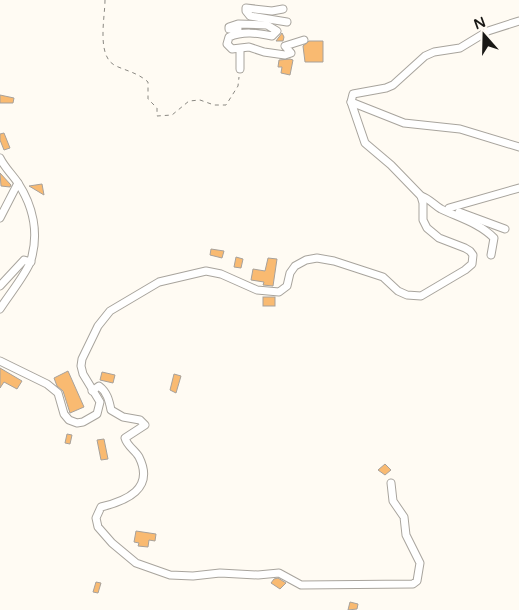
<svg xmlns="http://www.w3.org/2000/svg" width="519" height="610" font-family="'Varela Round',sans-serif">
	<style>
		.building { fill: #f9ba71; stroke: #a7a19b }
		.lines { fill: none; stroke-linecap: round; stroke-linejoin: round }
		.minor-casing { stroke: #a8a49d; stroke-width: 9 }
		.path { stroke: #8a8882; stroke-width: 1; stroke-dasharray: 4 4; stroke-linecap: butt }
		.minor { stroke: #fff; stroke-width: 7 }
	</style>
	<rect width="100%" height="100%" fill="#fffbf3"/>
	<g class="building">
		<polygon points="282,33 284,37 283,41 276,41"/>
		<polygon points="309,41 323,41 323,62 305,62 303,46"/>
		<polygon points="290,59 293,60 290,75 281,73 282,67 278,67 279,60"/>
		<polygon points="0,95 14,98 13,103 0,103"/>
		<polygon points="4,133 10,148 4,150 0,140 0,134"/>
		<polygon points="0,173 11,185 10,187 1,186"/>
		<polygon points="42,184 44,195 29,186"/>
		<polygon points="211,249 224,251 222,258 210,255"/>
		<polygon points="236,257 243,259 241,268 234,267"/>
		<polygon points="268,258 277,259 273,286 263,285 264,282 251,280 253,269 265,271"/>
		<rect x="263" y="297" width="12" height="9"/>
		<polygon points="0,368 22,381 17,389 4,382 0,388"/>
		<polygon points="68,371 84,407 70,413 63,391 57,386 54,378"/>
		<polygon points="102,372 115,375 113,383 100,380"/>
		<polygon points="174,374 181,376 176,393 170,390"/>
		<polygon points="67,434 72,435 70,444 65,443"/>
		<polygon points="104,439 108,459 101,460 97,440"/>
		<polygon points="385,464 391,470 385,475 378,470"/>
		<polygon points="136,531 156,534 155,541 149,540 148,547 138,546 139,543 134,542"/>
		<polygon points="278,578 286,583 280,589 271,583 274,579"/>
		<polygon points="96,582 101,583 98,593 93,592"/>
		<polygon points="350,602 358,604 357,609 348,610"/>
	</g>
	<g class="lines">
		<g class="minor-casing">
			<g id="minor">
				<polyline points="283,9 272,11 246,8 246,11 250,16 287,22"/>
				<path d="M238,29H229V27L238,24L267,25L277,31L272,36C257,33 243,31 229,37L227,44L232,49L249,47L264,52L285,55L291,53L285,46L304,40"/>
				<polyline points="240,69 240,49"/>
				<polyline points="351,102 404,123 460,129 519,147"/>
				<path d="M0,158C5,168 12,174 18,183C33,206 39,233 31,260C27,273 8,296 0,309"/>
				<path d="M421,196C430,199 434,205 441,209C460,218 479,223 494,238L491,255"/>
				<polyline points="449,208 519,188"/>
				<polyline points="459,212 505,229"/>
				<polyline points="0,218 18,183"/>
				<polyline points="0,286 24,260 31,262"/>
				<polyline points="0,361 47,384 58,393 64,414 69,420 77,423 83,422 97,414 100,402 83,374 81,366 82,359 98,326 110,311 159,282 206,271 221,274 257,290 279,292 287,286 290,273 295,266 306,260 317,258 334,261 383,277 398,291 407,295 421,296 465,270 472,264 473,255 470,251 465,248 439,238 427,228 423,220 423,203 421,196 391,165 365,143 351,102 353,94 386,88 393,85 425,56 434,52 460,48 488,31 519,21"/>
				<path d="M92,391L99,386C107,392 109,400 111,410L123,417L140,420L145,425L125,438C127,446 135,450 139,457C155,489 126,501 101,507L96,518L98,527L112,543L136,563L170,575L193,576L220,573L258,575L279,573L301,585L413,584L417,581L420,563L406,535L404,517L393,501L391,483"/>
			</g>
		</g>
		<path class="path" d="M105,0C105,18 96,57 116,66C127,71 138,73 148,82V99L157,108V116L172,115L189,101L200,100L214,105H226L238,86L239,77"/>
		<use href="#minor" class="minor"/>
	</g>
	<g transform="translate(484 35) rotate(340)" stroke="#fffbf3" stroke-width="4" paint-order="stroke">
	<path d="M0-4L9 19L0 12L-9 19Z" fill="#191815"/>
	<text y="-8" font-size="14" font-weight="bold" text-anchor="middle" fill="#191815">N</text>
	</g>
</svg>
